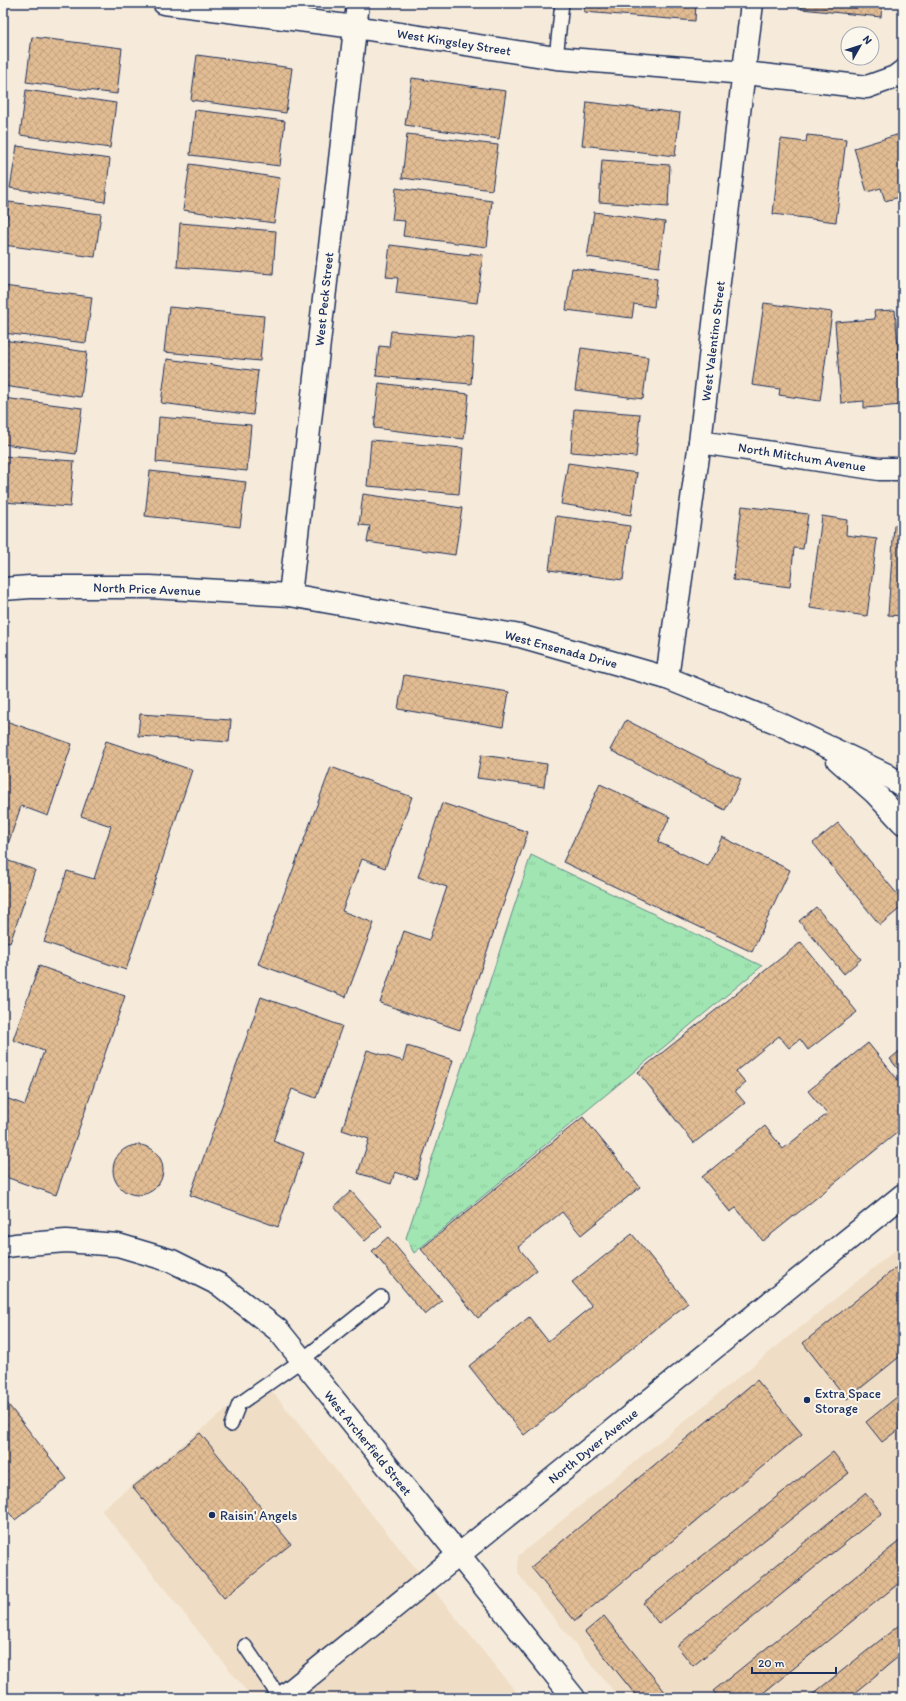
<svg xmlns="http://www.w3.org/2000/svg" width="906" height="1701" font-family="Itim,sans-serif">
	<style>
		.built { fill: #f0ddc5 }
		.park { fill: url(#park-tufts); stroke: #5e8a88 }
		.building { fill: url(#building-cross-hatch); stroke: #1b2f5e }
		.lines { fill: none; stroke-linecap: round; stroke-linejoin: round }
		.lane-casing { stroke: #1b2f5e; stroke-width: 16 }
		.street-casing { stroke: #1b2f5e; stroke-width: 25 }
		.secondary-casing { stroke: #1b2f5e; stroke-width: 25 }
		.lane { stroke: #fbf7ec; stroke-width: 13 }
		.street { stroke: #fbf7ec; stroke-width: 22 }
		.secondary { stroke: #fbf7ec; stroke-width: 22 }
		.poi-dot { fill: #1b2f5e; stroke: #fbf7ec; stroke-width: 1.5 }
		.labels { text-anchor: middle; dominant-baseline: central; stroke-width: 4; stroke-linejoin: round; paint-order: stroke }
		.street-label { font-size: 13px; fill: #1b2f5e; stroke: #fbf7ec }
		.poi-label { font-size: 13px; fill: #1b2f5e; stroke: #fbf7ec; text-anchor: start }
	</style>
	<defs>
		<pattern id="park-tufts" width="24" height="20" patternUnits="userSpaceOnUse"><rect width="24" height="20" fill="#a1e6b2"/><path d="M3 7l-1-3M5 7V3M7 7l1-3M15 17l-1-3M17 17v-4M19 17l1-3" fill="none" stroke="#8ac69c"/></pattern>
		<pattern id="building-cross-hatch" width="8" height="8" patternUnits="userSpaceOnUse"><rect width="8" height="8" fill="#e2bc93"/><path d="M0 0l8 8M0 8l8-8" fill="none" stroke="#c1a281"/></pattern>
	</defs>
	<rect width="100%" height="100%" fill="#f6ebda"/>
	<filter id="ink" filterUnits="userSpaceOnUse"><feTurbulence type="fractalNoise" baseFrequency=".025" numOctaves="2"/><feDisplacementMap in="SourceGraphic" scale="8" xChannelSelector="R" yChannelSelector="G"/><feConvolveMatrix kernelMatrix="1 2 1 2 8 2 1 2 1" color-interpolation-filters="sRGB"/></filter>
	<g filter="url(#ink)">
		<g class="built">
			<polygon points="903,1244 903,1691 895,1698 619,1698 518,1574 518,1556"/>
			<polygon points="263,1380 521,1698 252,1698 101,1510"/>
		</g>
		<polygon class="park" points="531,855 762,966 414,1253 406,1238"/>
		<g class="building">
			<polygon points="585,3 696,3 695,21 584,12"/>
			<polygon points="802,3 882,3 881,17 801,9"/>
			<polygon points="32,37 122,48 117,94 26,82"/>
			<polygon points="197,55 292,68 286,113 191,100"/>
			<polygon points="412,78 506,91 499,139 405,125"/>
			<polygon points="26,90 116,103 110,148 20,135"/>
			<polygon points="587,102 680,113 675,156 582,145"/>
			<polygon points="195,110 285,121 280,166 190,155"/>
			<polygon points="903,133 903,196 885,201 881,188 867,192 854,148"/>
			<polygon points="407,134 498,145 492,190 402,178"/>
			<polygon points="807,135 846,139 836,222 773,214 781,139 806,142"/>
			<polygon points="17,146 110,159 105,202 10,188"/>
			<polygon points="602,160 670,165 668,207 599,202"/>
			<polygon points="190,164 280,178 274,223 183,210"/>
			<polygon points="396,188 492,201 487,247 403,236 405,221 392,220"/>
			<polygon points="9,202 101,214 95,257 3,245"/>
			<polygon points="594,212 665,222 659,267 587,257"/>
			<polygon points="180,223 276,231 273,274 177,267"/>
			<polygon points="390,245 470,255 470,253 483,255 477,303 396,293 398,278 386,277"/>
			<polygon points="572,268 657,279 654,307 634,304 632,318 566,310"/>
			<polygon points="3,286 92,297 86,343 3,333"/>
			<polygon points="764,303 832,312 820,401 779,395 780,389 752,385"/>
			<polygon points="169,307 264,316 260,361 164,352"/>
			<polygon points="895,310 900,372 903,371 903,405 864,408 864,401 841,403 835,322 875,319 874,311"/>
			<polygon points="391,331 474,338 471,384 376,376 379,346 389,347"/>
			<polygon points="3,340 87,352 81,397 3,386"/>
			<polygon points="581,348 648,357 643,399 575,390"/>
			<polygon points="167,359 258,371 253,415 161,403"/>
			<polygon points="379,383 469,394 464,439 374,428"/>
			<polygon points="3,398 82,408 76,454 3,444"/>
			<polygon points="574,409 640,414 636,457 571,452"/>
			<polygon points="159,417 251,425 247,471 156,462"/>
			<polygon points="371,440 463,448 459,494 367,486"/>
			<polygon points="3,456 74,461 70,507 3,502"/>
			<polygon points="568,463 637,473 631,515 561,504"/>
			<polygon points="150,471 246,482 240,527 145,516"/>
			<polygon points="363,494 462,508 455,555 367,542 370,526 359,525"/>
			<polygon points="742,506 808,514 803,549 794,548 790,587 733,580"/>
			<polygon points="556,516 630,526 623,580 549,570"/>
			<polygon points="822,516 847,520 846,535 877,539 867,616 810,608"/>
			<polygon points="894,525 903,525 903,616 888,615"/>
			<polygon points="404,675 509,692 503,727 398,709"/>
			<polygon points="140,714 231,720 229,742 138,736"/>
			<polygon points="3,720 72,744 48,816 21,806 3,859 35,870 10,943 3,940"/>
			<polygon points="626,720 741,779 725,810 610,750"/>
			<polygon points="106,741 192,770 126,970 44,942 67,871 94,879 111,826 81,816"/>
			<polygon points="481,755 547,764 544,787 477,778"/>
			<polygon points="331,767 412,797 385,868 362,859 342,911 374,923 346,997 258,964"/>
			<polygon points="600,784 670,817 658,842 708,866 722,837 790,870 752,952 563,862"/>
			<polygon points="442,803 528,832 460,1030 380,1003 404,931 429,940 447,887 418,877"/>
			<polygon points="838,823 903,901 903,906 880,925 813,843"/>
			<polygon points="816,907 861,959 844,974 799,921"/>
			<polygon points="801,942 857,1012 808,1050 800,1039 789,1048 779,1036 736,1071 746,1083 735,1091 745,1103 694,1143 638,1072"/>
			<polygon points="39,966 125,996 56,1195 3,1176 3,1097 25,1105 44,1051 13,1040"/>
			<polygon points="261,997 342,1026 316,1098 292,1089 273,1141 304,1153 278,1227 190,1195"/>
			<polygon points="868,1043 903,1086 903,1128 763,1241 736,1208 730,1212 702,1177 765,1126 783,1149 827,1114 808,1091"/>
			<polygon points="407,1046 453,1060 416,1179 395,1172 391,1184 358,1173 369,1139 342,1130 367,1050 403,1061"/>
			<polygon points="903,1048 903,1075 890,1059"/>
			<polygon points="583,1117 640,1187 581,1235 562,1212 518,1247 537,1270 478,1318 421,1249"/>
			<circle cx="138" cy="1170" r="25"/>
			<polygon points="351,1191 382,1226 365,1241 334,1207"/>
			<polygon points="632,1234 688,1303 524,1435 469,1366 529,1317 548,1341 592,1306 572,1282"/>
			<polygon points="388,1237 442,1301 425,1315 372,1251"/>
			<polygon points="903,1262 903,1354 847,1399 803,1343"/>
			<polygon points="757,1380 802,1434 575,1621 531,1567"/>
			<polygon points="903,1392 903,1426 882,1442 866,1422"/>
			<polygon points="3,1398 67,1479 15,1520 3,1505"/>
			<polygon points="200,1433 291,1544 224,1598 133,1487"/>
			<polygon points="833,1452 849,1473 659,1624 643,1603"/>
			<polygon points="865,1493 882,1513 693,1666 677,1646"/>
			<polygon points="902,1539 903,1580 757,1698 719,1698 713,1691"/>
			<polygon points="604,1616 670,1698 638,1698 585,1632"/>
			<polygon points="903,1622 903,1653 848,1698 808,1698"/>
		</g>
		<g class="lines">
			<g class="lane-casing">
				<g id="lane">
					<polyline points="556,58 562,3"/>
					<polyline points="231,1425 239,1404 302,1360 381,1297"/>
					<polyline points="245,1646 280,1698"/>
				</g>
			</g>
			<g class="street-casing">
				<g id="street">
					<polyline points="164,3 355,27 556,58 745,73 867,87 895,77 903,71"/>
					<polyline points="700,442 879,469 903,469"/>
					<polyline points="290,595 358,3"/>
					<polyline points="667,678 700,442 752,3"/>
					<polyline points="3,1247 15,1245 66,1241 118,1245 172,1261 220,1285 278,1330 574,1698"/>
					<polyline points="282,1698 903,1195"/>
				</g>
			</g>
			<g class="secondary-casing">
				<g id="secondary">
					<polyline points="3,589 30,587 150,587 290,595 520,636 667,678 778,723 885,774 903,786"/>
					<polyline points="838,760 875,793 903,823"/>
				</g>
			</g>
			<use href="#lane" class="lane"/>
			<use href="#street" class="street"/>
			<use href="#secondary" class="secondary"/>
		</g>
	</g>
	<g class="poi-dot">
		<circle cx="807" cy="1400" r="4"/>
		<circle cx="212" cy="1515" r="4"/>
	</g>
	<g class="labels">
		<g class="street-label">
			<text transform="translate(454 42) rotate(9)">West Kingsley Street</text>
			<text transform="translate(324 299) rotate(-84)">West Peck Street</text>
			<text transform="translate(713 341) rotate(-83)">West Valentino Street</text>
			<text transform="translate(802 457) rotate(9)">North Mitchum Avenue</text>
			<text transform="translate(147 589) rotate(2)">North Price Avenue</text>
			<text transform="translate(561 649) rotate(15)">West Ensenada Drive</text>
			<text transform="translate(368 1443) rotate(51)">West Archerfield Street</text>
			<text transform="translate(593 1446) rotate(-39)">North Dyver Avenue</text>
		</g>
		<g class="poi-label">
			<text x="815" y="1393">Extra Space<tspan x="815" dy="15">Storage</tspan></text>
			<text x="220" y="1515">Raisin' Angels</text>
		</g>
	</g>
	<rect width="906" height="1701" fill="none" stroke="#fbf7ec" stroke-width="16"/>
	<rect x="8" y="8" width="890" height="1685" fill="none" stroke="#1b2f5e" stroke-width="1.5" filter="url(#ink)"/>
	<g transform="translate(860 46) rotate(51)"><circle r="19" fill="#fbf7ec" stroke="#a1a7b3"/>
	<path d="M0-3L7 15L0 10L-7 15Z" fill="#1b2f5e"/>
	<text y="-6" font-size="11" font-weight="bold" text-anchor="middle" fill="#1b2f5e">N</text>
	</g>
	<path d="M752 1667v6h84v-6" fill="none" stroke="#1b2f5e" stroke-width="2"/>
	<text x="758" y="1667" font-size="12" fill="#1b2f5e" stroke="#fbf7ec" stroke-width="3" paint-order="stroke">20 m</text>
</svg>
